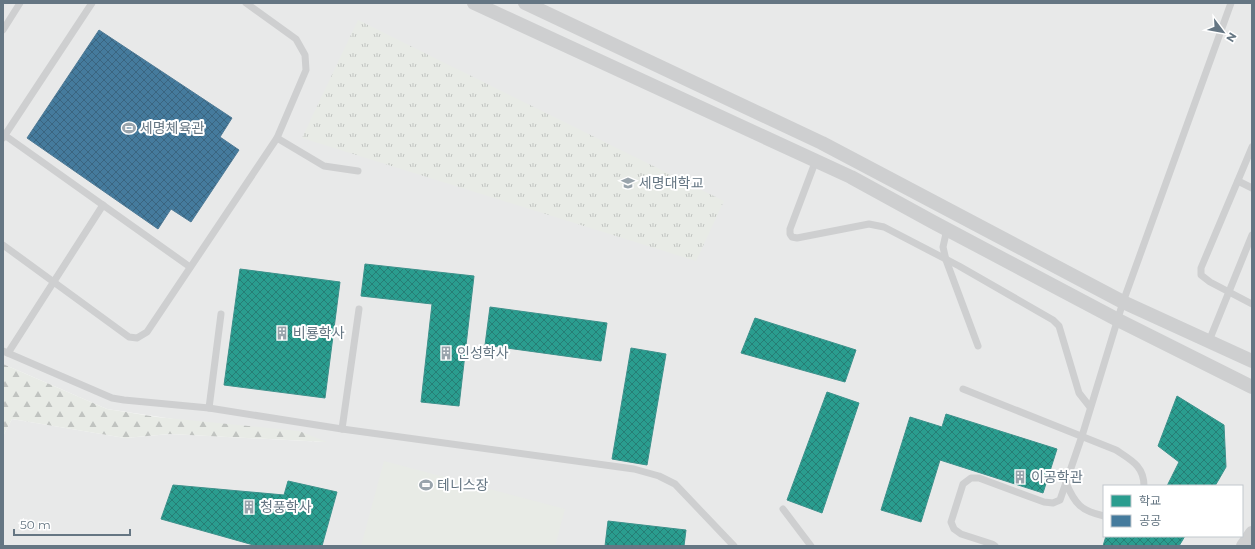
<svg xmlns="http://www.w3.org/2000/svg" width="1255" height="549" font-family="Montserrat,'Noto Sans KR',sans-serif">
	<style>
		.built { fill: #e8e9e9; fill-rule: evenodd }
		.grass { fill: url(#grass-tufts) }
		.forest { fill: url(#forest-firs) }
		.pitch { fill: #e8ebe6 }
		.schools { fill: url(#schools-cross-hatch); stroke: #3c918b }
		.public { fill: url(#public-cross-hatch); stroke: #4f7a95 }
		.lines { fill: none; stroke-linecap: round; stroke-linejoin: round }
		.lane { stroke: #cecfd0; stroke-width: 7 }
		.street { stroke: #cecfd0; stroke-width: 14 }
		.labels { text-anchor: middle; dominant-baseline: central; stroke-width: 4; stroke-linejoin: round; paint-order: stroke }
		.poi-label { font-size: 14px; fill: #657683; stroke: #fff; text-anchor: start }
	</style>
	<defs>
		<pattern id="grass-tufts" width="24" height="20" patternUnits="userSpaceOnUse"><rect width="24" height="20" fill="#e8ebe6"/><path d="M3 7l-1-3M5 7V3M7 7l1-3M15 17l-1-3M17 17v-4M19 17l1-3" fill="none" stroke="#c0c3c0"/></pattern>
		<pattern id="forest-firs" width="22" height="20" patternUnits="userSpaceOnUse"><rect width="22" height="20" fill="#e8ebe6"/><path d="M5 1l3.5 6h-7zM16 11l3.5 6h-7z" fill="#c0c3c0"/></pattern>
		<pattern id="schools-cross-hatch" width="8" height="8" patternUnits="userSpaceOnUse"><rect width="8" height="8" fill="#2a9d8f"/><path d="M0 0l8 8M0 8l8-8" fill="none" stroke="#277e75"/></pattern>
		<pattern id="public-cross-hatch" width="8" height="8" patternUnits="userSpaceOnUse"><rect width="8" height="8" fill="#457b9d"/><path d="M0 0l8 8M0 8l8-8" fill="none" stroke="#3b6580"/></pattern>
	</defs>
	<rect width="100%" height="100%" fill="#f9f9f9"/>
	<path class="built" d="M3,3H1252V546H3V436L12,419L125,438L170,434L325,442L107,409L3,364ZM1104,486H1242V536H1104Z"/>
	<polygon class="grass" points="358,20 724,201 696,261 302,138"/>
	<polygon class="forest" points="3,364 107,409 157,417 299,431 327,442 170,434 125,438 12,419 3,436"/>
	<polygon class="pitch" points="384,461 565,509 555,546 361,546"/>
	<g class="schools">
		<polygon points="365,264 474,276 459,406 421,402 432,304 361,296"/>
		<polygon points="240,269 340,282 325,398 224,385"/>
		<polygon points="490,307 607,323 601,361 485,345"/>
		<polygon points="755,318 856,350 845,382 741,353"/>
		<polygon points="631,348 666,354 647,465 612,459"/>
		<polygon points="827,392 859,403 822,513 787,500"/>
		<polygon points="1177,396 1224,425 1226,467 1215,486 1167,486 1179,462 1158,446"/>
		<polygon points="946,414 1057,449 1043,493 940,460 921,522 881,510 910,417 942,427"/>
		<polygon points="288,481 337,492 322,546 257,546 161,519 173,485 284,495"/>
		<polygon points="608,521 686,530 684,546 605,546"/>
		<polygon points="1106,536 1185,536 1179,546 1103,546"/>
	</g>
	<polygon class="public" points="99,30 232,118 220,137 239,150 191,222 171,209 158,229 27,138"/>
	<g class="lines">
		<g class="lane">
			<polyline points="3,30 20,3"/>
			<polyline points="3,134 190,267"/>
			<polyline points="3,138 92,3"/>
			<polyline points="277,138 324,166 358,171"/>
			<polyline points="1252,147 1201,268 1201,275 1210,282 1252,304"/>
			<polyline points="816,160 790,229 790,234 792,237 797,238 869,224 884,227 959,266 1053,320 1059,326 1079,393 1090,407"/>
			<polyline points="1238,181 1252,188"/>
			<polyline points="947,229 943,247 946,260 978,346"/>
			<polyline points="3,245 129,337 137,338 147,332 277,138 306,70 305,55 296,39 246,3"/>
			<polyline points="1209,341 1252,235"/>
			<polyline points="3,351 112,398 124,400 209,408 342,429 634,469 659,476 675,484 734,546"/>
			<polyline points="8,353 103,205"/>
			<path d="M963,389L1116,450C1131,460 1144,466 1144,486"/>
			<polyline points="209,408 221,314"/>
			<polyline points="342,429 359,309"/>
			<path d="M1066,483C1075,504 1081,511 1104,516"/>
			<polyline points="783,509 811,546"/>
			<polyline points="995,546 992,544 961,534 954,529 951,522 963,484 971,478 979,478 1044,502 1053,503 1060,500 1082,436 1123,302 1231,3"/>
		</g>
		<g class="street">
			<polyline points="474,3 851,177 933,222 1118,320 1252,387"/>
			<polyline points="525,3 822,143 1123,302 1252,361"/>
			<polyline points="1243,546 1252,533"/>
		</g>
	</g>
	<defs>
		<g id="stadium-bare" transform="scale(1.08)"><path d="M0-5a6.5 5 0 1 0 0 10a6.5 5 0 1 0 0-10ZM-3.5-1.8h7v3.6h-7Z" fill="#99a4ac" stroke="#fff" stroke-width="2.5" paint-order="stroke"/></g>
		<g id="university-bare" transform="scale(1.08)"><path d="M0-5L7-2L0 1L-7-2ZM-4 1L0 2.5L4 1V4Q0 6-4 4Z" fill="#99a4ac" stroke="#fff" stroke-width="2.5" paint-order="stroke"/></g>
		<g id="building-bare" transform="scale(1.08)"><path d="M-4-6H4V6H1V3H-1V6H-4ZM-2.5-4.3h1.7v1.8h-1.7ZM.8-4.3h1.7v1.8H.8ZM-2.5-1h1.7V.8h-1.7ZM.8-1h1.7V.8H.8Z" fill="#99a4ac" stroke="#fff" stroke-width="2.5" paint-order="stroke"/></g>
	</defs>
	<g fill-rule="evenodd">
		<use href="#stadium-bare" x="129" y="128"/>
		<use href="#university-bare" x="628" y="183"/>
		<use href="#building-bare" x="282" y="333"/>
		<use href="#building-bare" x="446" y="353"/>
		<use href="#building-bare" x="1020" y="477"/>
		<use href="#stadium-bare" x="426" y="485"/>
		<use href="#building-bare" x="249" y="507"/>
	</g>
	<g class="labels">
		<g class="poi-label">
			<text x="140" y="128">세명체육관</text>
			<text x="639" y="183">세명대학교</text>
			<text x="293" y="333">비룡학사</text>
			<text x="457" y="353">인성학사</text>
			<text x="1031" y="477">이공학관</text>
			<text x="437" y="485">테니스장</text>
			<text x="260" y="507">청풍학사</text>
		</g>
	</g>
	<rect width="1255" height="549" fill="none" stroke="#657683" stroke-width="8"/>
	<rect x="1103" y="485" width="140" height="52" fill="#ffffff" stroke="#c1c8cd"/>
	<rect x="1111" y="495" width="20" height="12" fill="#2a9d8f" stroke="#c1c8cd"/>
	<text x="1139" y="505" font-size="12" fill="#657683">학교</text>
	<rect x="1111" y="515" width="20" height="12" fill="#457b9d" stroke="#c1c8cd"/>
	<text x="1139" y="525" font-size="12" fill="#657683">공공</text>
	<g transform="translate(1223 32) rotate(122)" stroke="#ffffff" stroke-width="3" paint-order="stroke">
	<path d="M0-3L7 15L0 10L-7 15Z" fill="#657683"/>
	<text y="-6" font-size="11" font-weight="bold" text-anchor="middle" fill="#657683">N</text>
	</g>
	<path d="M14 529v6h116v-6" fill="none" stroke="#657683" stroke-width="2"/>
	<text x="20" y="529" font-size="12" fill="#657683" stroke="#ffffff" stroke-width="3" paint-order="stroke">50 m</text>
</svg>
